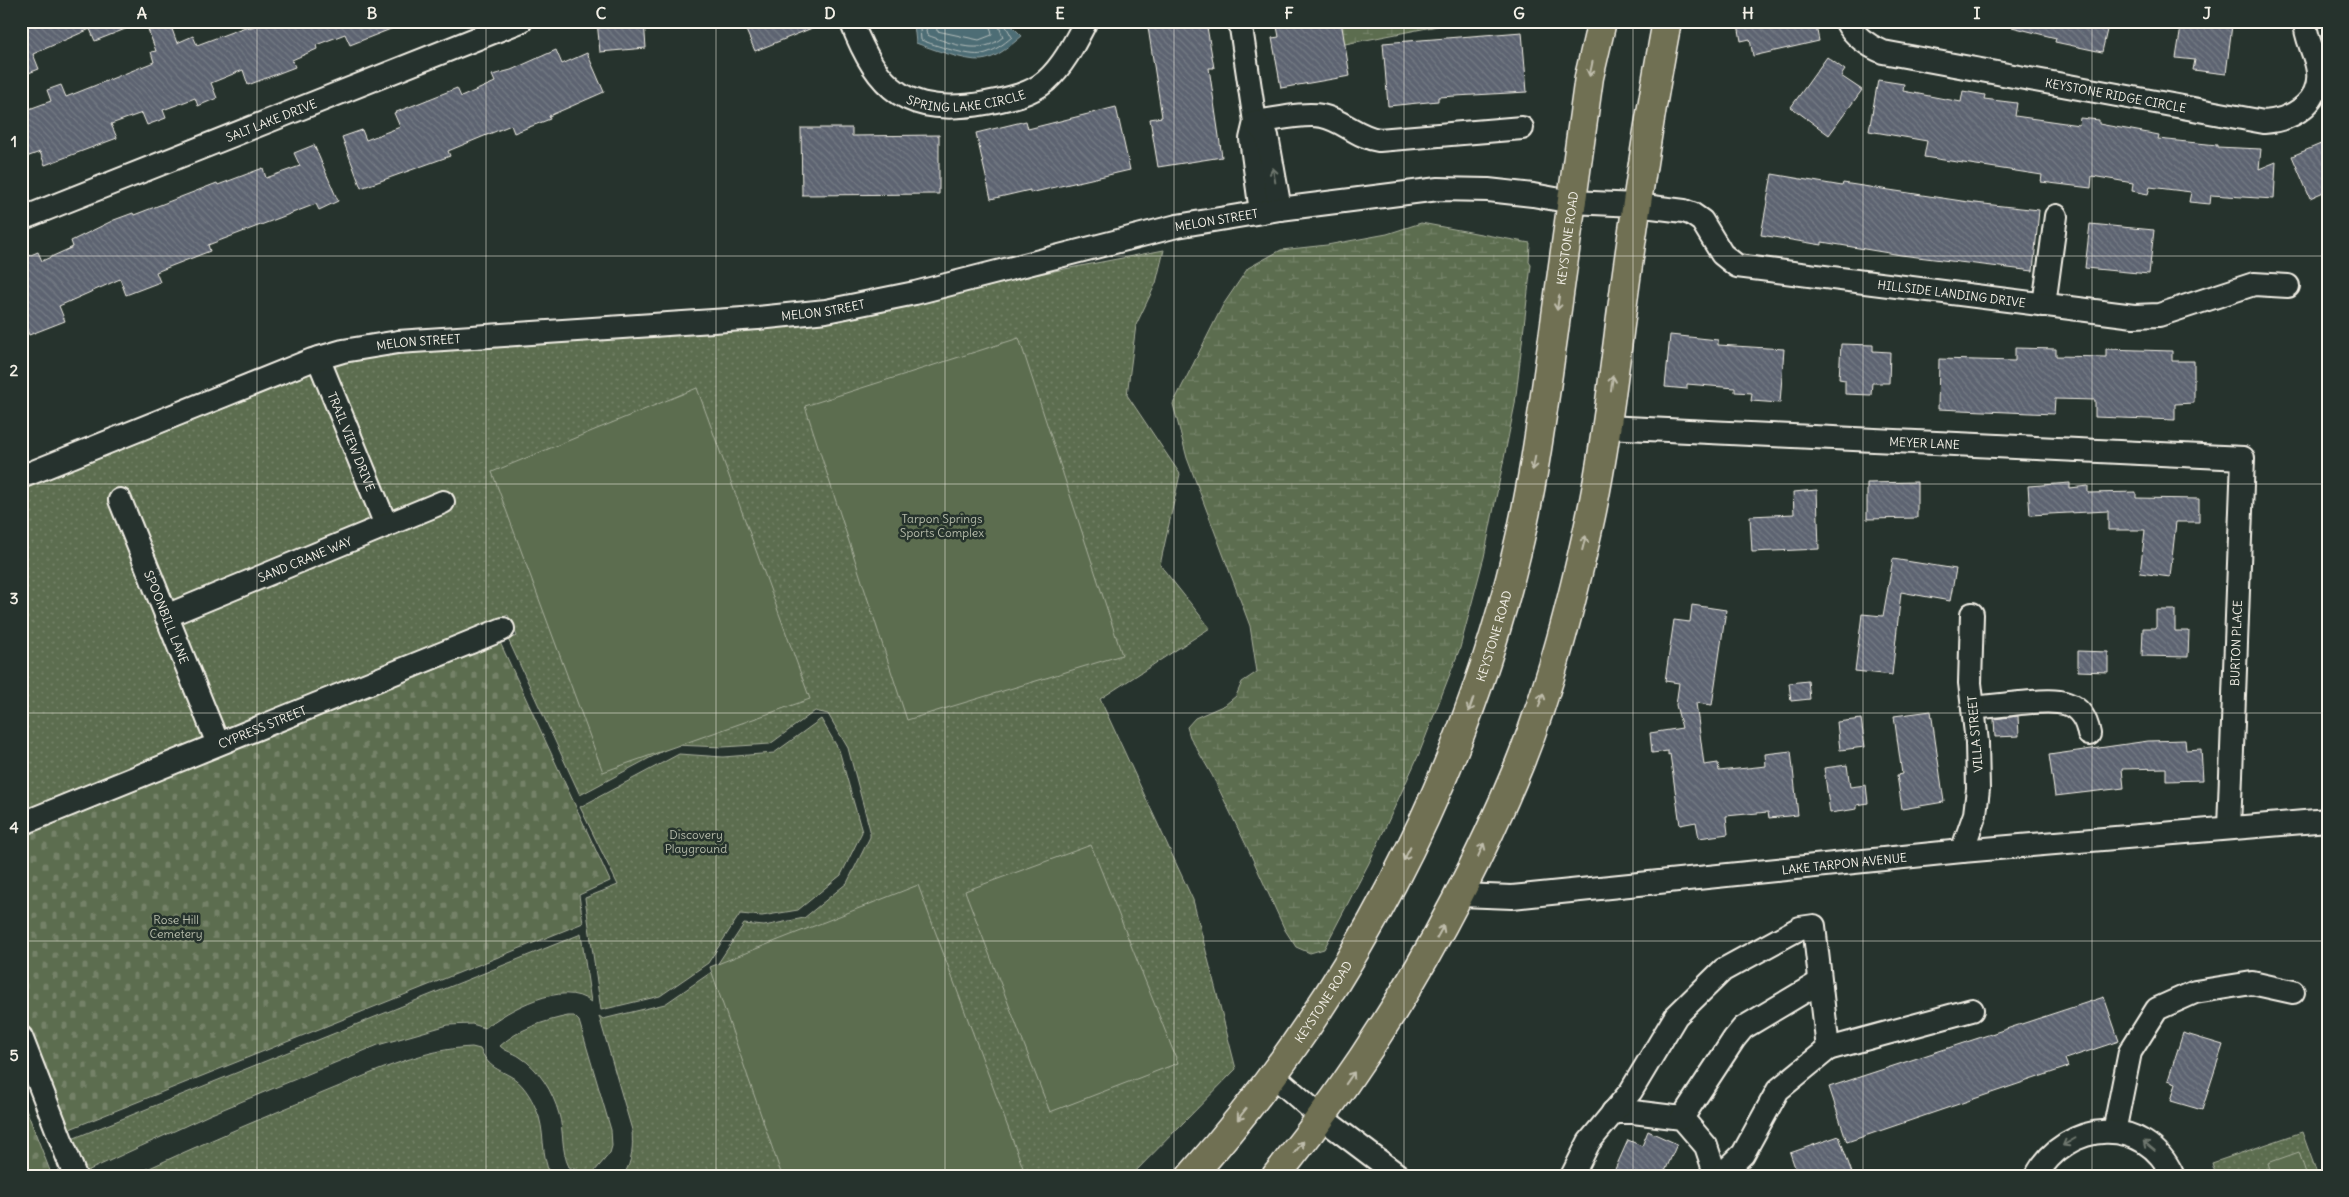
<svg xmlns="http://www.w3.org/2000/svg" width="2349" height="1197" font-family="Delius,sans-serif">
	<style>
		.wetland { fill: url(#wetland-marsh); stroke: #a8af9c }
		.cemetery { fill: url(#cemetery-stones); stroke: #a8af9c }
		.park { fill: url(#park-dots); stroke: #a8af9c }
		.garden { fill: #5c6d4f; stroke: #a8af9c }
		.water { fill: #4e6d75; stroke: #90a2a3 }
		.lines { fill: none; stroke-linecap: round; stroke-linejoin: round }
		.shore { stroke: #b2bcba; stroke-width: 1 }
		.building { fill: url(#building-back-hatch); stroke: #f4f1e8 }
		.minor-casing { stroke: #f4f1e8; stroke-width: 26 }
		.major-casing { stroke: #f4f1e8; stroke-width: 31 }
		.minor { stroke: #26332d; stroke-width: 22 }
		.major { stroke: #706f52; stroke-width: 28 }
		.oneway { stroke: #bfbdac }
		.oneway2 { stroke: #6e766e }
		.grid { fill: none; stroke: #f4f1e8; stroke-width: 1; stroke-opacity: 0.55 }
		.labels { text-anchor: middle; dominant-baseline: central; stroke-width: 5; stroke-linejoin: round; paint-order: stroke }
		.street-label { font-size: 12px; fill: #f4f1e8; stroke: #26332d }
		.park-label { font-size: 12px; fill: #b7bcab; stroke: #26332d }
		.neatline { fill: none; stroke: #f4f1e8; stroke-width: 2 }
		.grid-label { font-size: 16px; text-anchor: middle; font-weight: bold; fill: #f4f1e8 }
	</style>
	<defs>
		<pattern id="wetland-marsh" width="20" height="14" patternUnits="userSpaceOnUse" patternTransform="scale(1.25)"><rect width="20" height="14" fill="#5c6d4f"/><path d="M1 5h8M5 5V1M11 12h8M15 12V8" fill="none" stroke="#748268"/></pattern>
		<pattern id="cemetery-stones" width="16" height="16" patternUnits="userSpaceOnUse" patternTransform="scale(1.25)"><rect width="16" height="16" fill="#5c6d4f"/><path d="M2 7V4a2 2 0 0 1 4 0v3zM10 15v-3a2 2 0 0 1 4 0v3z" fill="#748268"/></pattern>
		<pattern id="park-dots" width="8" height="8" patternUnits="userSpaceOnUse" patternTransform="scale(1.25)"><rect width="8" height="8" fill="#5c6d4f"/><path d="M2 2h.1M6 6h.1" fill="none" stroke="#748268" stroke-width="1.8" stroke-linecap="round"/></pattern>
		<pattern id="building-back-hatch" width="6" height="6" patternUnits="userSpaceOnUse" patternTransform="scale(1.25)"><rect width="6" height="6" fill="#5d6471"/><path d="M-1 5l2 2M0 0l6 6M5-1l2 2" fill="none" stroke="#757b85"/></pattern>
	</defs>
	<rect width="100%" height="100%" fill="#26332d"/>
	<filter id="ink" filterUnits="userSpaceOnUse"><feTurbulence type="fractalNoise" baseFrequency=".02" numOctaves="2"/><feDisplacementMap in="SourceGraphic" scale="10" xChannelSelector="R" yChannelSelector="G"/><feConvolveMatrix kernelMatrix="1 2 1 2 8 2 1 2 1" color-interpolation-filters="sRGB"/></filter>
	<g filter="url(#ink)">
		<g class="wetland">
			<polygon points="1334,21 1463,21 1340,45"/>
			<polygon points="1421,223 1530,243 1529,262 1531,265 1515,404 1484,557 1460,648 1419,754 1369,863 1324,949 1310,953 1296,947 1285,930 1249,851 1212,775 1190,737 1187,727 1195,718 1225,705 1236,696 1242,682 1257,672 1250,626 1187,458 1173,404 1223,305 1248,268 1281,250 1327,245 1387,234"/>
		</g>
		<g class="cemetery">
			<polygon points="498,638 610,881 579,895 583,923 65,1131 21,1015 21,826"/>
			<polygon points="21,1096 52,1176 21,1176"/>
		</g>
		<g class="park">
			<path d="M1164,250L1156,283L1136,325L1127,395L1180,474L1160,565L1210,628L1100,699L1193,900L1236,1069L1131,1176H623C633,1161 633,1147 632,1130L599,1016L603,1019L665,1004L713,971L744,924L764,926L804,918L847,883L870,837V830L848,748L828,714L815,711L770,744L723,747L674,745L580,795L508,639L517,636L508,615L21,812V490L317,371L345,362L400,353L815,324L866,315L1018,278Z"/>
			<polygon points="821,719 839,750 862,832 841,875 798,910 762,916 740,914 708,963 660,996 601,1010 585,898 618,885 580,807 679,754 723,757 774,753"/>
			<path d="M581,934L591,1002C563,979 508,1010 485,1028L472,1024L448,1025L378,1045L209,1115L85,1172L72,1139Z"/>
			<path d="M568,1016H574L579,1021L611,1130L612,1146L610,1153L594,1172L587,1174L569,1167C561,1151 564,1131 559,1114C553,1092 539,1069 520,1057C513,1052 506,1052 500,1046C518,1029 544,1021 568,1016Z"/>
			<path d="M472,1047L480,1049C489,1067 494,1067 510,1076C522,1082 531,1097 536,1109C546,1130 540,1155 551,1176H132C199,1145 266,1116 335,1088C379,1070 424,1049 472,1047Z"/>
			<polygon points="2302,1132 2318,1176 2216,1176 2212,1163"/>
		</g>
		<g class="garden">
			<polygon points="1019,338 1122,655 907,720 805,406"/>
			<polygon points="697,388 810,699 603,772 492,472"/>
			<polygon points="1091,845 1178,1063 1050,1112 965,891"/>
			<polygon points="918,885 1026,1176 782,1176 710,967"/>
			<polygon points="2299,1152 2307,1176 2272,1176 2268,1163"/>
		</g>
		<path class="water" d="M923,21H1007L1022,36C1011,45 996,59 981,60C965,61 932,49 916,43L914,24Z"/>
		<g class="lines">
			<g class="shore">
				<path d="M922,21L920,29L921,40C934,45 970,57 982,54C993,52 1004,44 1012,37L1003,21"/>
				<path d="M928,21L926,31L927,35C952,44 981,56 1003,37L997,21"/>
				<polyline points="936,21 937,31 979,40 992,35 989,21"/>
			</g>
		</g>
		<g class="building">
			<polygon points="21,21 143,21 143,22 95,41 90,29 33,54 39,69 21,76"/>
			<polygon points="145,21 169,21 177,43 193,36 197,45 248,26 249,28 267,21 406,21 406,23 350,45 345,34 316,45 317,49 292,60 295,67 248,85 243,70 211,83 217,98 198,106 195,98 163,110 166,118 147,125 142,113 111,124 117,138 45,165 40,152 21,159 21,112 51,101 47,90 61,85 66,97 154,62 151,52 156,51"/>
			<polygon points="597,21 644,21 646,48 600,52"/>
			<polygon points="742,21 827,21 827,22 755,51"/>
			<polygon points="1147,21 1206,21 1214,68 1209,68 1222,157 1158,167 1150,119 1162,117"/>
			<polygon points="1276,21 1341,21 1350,76 1281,88 1272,38 1279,37"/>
			<polygon points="1752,21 1815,21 1819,41 1753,56 1750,39 1741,41 1738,24"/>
			<polygon points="2013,21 2109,21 2102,52 2055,42 2056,38 2012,27"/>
			<polygon points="2182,21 2232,25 2226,74 2193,70 2195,60 2176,58"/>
			<polygon points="1522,32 1527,92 1438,97 1438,101 1388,106 1383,43"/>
			<polygon points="556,50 562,64 587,53 604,92 549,116 550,119 514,133 511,125 448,151 450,156 361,188 342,137 362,130 366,140 400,127 394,113 457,88 461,97 495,82 492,75 511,70"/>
			<polygon points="1827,57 1845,70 1841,76 1862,90 1829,135 1791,107"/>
			<polygon points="1878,80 1904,84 1903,91 1961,102 1963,91 1985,95 1984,99 2017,103 2015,116 2079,125 2080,118 2099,120 2099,124 2159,135 2158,139 2217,145 2217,147 2261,149 2259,169 2276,162 2274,199 2211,195 2210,204 2189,202 2191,192 2150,187 2148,194 2132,191 2133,183 2092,176 2091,188 2041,182 2042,175 1924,157 1927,141 1869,131"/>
			<polygon points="1116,107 1130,170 1030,193 1030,190 991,199 976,133 1026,121 1028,129"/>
			<polygon points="801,128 852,128 852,136 939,135 939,194 802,195"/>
			<polygon points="2328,141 2328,190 2310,198 2292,156"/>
			<polygon points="314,145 338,201 319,210 316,204 208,245 210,251 156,272 160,282 126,295 120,279 59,306 65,321 29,335 21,314 21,259 38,252 42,261 73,247 71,241 114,220 133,213 134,215 217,183 218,185 263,168 266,178 300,166 294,153"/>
			<polygon points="1772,174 1842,186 1843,183 1975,203 2039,210 2033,271 1901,255 1822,242 1822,245 1761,235"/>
			<polygon points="2090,224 2154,230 2149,274 2085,268"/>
			<polygon points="1670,335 1718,340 1718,345 1784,349 1780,403 1751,401 1752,393 1735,392 1735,388 1687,384 1687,389 1665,387"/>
			<polygon points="1841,344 1873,345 1873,351 1890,352 1889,383 1872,383 1871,395 1845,394 1845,380 1839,379"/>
			<polygon points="2015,348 2056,349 2056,356 2106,357 2106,349 2172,351 2172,361 2194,361 2194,403 2175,404 2175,420 2095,417 2095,400 2055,399 2054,414 1938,409 1939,359 2015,361"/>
			<polygon points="1917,482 1917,518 1867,519 1867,483"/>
			<polygon points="2070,483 2070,488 2088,486 2088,493 2136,492 2136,498 2199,499 2199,522 2176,522 2170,577 2140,573 2145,530 2108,530 2108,511 2030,515 2028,486"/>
			<polygon points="1817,490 1819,549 1752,552 1750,516 1794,514 1793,492"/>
			<polygon points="1893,559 1956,569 1950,601 1901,592 1892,675 1855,671 1862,614 1883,616"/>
			<polygon points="1692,605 1726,610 1712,705 1696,703 1704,765 1718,763 1719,771 1766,766 1765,754 1791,751 1798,815 1769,818 1768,812 1726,816 1728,834 1699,838 1696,822 1680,825 1670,754 1668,755 1668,751 1652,753 1650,733 1682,728 1676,705 1679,683 1665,681 1674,620 1690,622"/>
			<polygon points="2156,610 2175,610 2175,631 2189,631 2188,657 2142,656 2143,628 2156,628"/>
			<polygon points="2078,651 2108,652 2108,672 2078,671"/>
			<polygon points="1808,681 1810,699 1791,701 1789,683"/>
			<polygon points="1931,711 1944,802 1902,809 1897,775 1902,774 1894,716"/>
			<polygon points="2018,716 2019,736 1995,737 1994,719"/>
			<polygon points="1861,719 1865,747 1840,750 1837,722"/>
			<polygon points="2185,740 2186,750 2201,749 2203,780 2166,781 2166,768 2122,769 2124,788 2055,796 2049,755 2148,741"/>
			<polygon points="1847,765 1850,787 1866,785 1868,803 1857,805 1857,809 1830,813 1824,768"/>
			<polygon points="2104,997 2119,1041 2065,1059 2068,1067 1847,1142 1829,1087"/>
			<polygon points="2183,1033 2223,1045 2202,1110 2171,1101 2176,1083 2168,1080"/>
			<polygon points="1648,1131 1677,1144 1663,1176 1612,1176 1628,1140 1642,1146"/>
			<polygon points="1839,1136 1853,1176 1798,1176 1790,1153"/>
		</g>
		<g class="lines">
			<g class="minor-casing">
				<g id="minor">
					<path id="s1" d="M851,21C878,91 908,117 986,103C1006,99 1030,95 1046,81C1064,65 1075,42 1086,21"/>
					<polyline points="1240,21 1255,122 1251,139 1261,212"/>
					<path id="s2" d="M1846,21C1853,35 1868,46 1883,52L2264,122C2294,120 2325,100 2317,66C2314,51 2305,37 2305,21"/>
					<path d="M1255,122C1274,120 1304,112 1322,116C1343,120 1357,137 1379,140L1522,128"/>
					<polyline points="1255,122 1267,136 1280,209"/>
					<path id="s3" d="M21,219L521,21"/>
					<polyline points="2044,305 2056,216"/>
					<path id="s4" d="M318,358L386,525"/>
					<path id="s5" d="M1606,427L2243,458L2229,828"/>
					<path id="s6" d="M21,477L312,360L343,351L398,342L758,318L826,311L915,293L1177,226L1280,209L1438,189L1488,190L1533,195L1572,202L1636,205L1684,211L1692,214L1702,221L1722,254L1737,266L2134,316L2159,315L2254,284L2288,286"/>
					<path id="s7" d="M120,500L214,734"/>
					<path id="s8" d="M166,616L443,502"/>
					<path d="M1973,708C1989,706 2004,705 2020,703C2050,701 2082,694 2089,734"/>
					<path id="s9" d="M21,824L503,629"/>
					<polyline points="1962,851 1975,814 1978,789 1977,742 1970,683 1972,614"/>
					<path id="s10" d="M1461,895L1512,897L1962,851L2328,820"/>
					<polyline points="21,1037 75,1176"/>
					<polyline points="1828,1049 1972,1010"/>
					<polyline points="1273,1075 1322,1118 1399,1176"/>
					<polyline points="1613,1112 1633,1112 1682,1118 1706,1146 1716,1176"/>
					<polyline points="1682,1118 1734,1039 1743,1028 1820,982"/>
					<polyline points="2114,1132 2130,1052 2157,1009 2195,992 2252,983 2293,992"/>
					<polyline points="1572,1176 1589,1142 1631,1091 1676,1016 1723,970 1800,928 1814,926 1828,1049 1778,1090 1743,1154 1720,1176"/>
					<path d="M2036,1176C2067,1120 2145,1114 2173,1176"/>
				</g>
			</g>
			<g class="major-casing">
				<g id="major">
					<path id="s11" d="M1191,1176C1349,998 1462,782 1517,551C1534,481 1543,409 1553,338C1565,251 1577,164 1589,77L1602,21"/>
					<path d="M1276,1176C1378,1049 1457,915 1519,765C1551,686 1572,602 1590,520C1607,441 1615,360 1626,279C1638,193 1651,107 1667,21"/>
				</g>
			</g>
			<use href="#minor" class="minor"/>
			<use href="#major" class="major"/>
		</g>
		<defs><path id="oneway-shaft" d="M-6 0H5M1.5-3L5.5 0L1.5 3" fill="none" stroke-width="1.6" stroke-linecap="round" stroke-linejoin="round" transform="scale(1.25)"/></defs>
		<g class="oneway">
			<use href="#oneway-shaft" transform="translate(1591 69) rotate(102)"/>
			<use href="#oneway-shaft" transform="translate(1558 303) rotate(98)"/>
			<use href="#oneway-shaft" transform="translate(1612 383) rotate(-82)"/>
			<use href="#oneway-shaft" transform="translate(1534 463) rotate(101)"/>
			<use href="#oneway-shaft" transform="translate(1584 543) rotate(-76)"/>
			<use href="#oneway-shaft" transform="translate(1541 700) rotate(-72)"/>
			<use href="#oneway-shaft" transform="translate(1471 705) rotate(109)"/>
			<use href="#oneway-shaft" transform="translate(1481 850) rotate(-66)"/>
			<use href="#oneway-shaft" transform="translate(1407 854) rotate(117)"/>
			<use href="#oneway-shaft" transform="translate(1440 932) rotate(-61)"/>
			<use href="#oneway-shaft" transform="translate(1350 1078) rotate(-55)"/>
			<use href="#oneway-shaft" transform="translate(1242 1114) rotate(128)"/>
			<use href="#oneway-shaft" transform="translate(1299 1147) rotate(-52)"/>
		</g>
		<g class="oneway2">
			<use href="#oneway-shaft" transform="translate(1274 175) rotate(-100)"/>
			<use href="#oneway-shaft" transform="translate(2069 1142) rotate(150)"/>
			<use href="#oneway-shaft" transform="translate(2149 1146) rotate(-140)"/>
		</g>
	</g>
	<path class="grid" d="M257,21V1176M486,21V1176M716,21V1176M945,21V1176M1174,21V1176M1404,21V1176M1633,21V1176M1863,21V1176M2092,21V1176M21,256H2328M21,484H2328M21,713H2328M21,941H2328"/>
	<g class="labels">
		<g class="street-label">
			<text stroke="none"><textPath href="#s1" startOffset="158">SPRING LAKE CIRCLE</textPath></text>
			<text stroke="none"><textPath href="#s2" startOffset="286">KEYSTONE RIDGE CIRCLE</textPath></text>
			<text stroke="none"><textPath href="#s3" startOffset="269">SALT LAKE DRIVE</textPath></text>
			<text stroke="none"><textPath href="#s6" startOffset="1232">MELON STREET</textPath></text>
			<text stroke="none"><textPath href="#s11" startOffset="1029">KEYSTONE ROAD</textPath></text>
			<text stroke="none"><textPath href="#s6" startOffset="1998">HILLSIDE LANDING DRIVE</textPath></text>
			<text stroke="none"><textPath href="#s6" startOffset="828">MELON STREET</textPath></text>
			<text stroke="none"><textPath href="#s6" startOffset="422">MELON STREET</textPath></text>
			<text stroke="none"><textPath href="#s4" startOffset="90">TRAIL VIEW DRIVE</textPath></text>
			<text stroke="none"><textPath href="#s5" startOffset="319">MEYER LANE</textPath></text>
			<text stroke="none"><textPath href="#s8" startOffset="150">SAND CRANE WAY</textPath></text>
			<text stroke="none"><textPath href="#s7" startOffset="126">SPOONBILL LANE</textPath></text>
			<text stroke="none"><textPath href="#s11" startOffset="624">KEYSTONE ROAD</textPath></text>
			<text transform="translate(2236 643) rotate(-88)">BURTON PLACE</text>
			<text stroke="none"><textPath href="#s9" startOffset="260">CYPRESS STREET</textPath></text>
			<text transform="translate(1975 734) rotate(-95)">VILLA STREET</text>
			<text stroke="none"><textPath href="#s10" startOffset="385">LAKE TARPON AVENUE</textPath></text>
			<text stroke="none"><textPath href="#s11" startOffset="219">KEYSTONE ROAD</textPath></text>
		</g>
		<g class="park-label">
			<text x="942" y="518">Tarpon Springs<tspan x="942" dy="14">Sports Complex</tspan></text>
			<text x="696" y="834">Discovery<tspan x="696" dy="14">Playground</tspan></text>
			<text x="176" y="919">Rose Hill<tspan x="176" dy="14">Cemetery</tspan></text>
		</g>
	</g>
	<rect width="2349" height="1197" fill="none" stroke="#26332d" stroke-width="55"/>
	<rect x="28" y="28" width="2294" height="1142" class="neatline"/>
	<g class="grid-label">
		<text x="142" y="19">A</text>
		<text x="372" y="19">B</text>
		<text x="601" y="19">C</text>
		<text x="830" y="19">D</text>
		<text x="1060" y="19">E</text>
		<text x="1289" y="19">F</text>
		<text x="1519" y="19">G</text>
		<text x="1748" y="19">H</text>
		<text x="1977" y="19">I</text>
		<text x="2207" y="19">J</text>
		<text x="14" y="147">1</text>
		<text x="14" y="376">2</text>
		<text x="14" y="604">3</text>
		<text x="14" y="833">4</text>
		<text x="14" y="1061">5</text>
	</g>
</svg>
